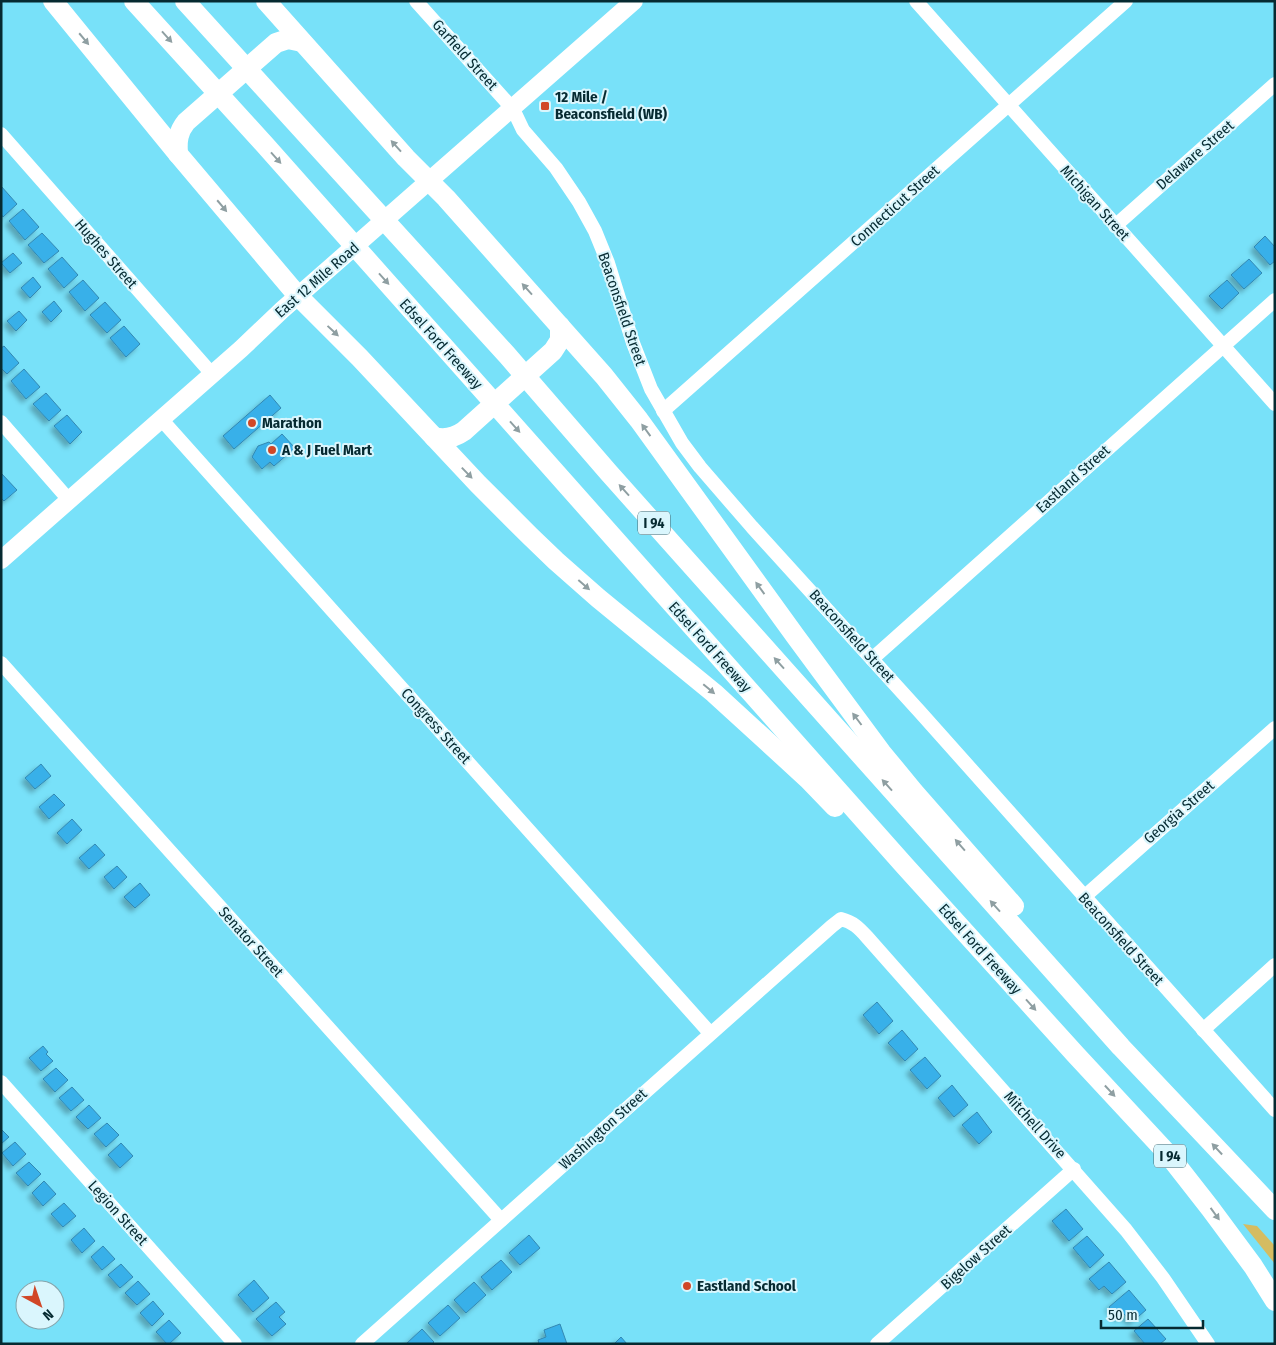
<svg xmlns="http://www.w3.org/2000/svg" width="1276" height="1345" font-family="'Fira Sans Condensed',sans-serif">
	<style>
		.green { fill: #d5bc61 }
		.building { fill: #38b0e9; stroke: #3388b2; filter: url(#shadow) }
		.lines { fill: none; stroke-linecap: round; stroke-linejoin: round }
		.minor { stroke: #fff; stroke-width: 14 }
		.major { stroke: #fff; stroke-width: 18 }
		.highway { stroke: #fff; stroke-width: 20 }
		.oneway { fill: #8f9fa2 }
		.poi-dot { fill: #d14727; stroke: #daf6fd; stroke-width: 2 }
		.labels { text-anchor: middle; dominant-baseline: central; stroke-width: 4; stroke-linejoin: round; paint-order: stroke }
		.shield { fill: #daf6fd; stroke: #46676e; stroke-width: 1 }
		.shield-label { font-size: 14px; font-weight: bold; fill: #062a31 }
		.street-label { font-size: 15px; fill: #062a31; stroke: #daf6fd }
		.poi-label { font-size: 15px; font-weight: bold; fill: #062a31; stroke: #daf6fd; text-anchor: start }
	</style>
	<defs>
		<filter id="shadow"><feDropShadow dx="-4" dy="4" stdDeviation="2.5" flood-color="#0004"/></filter>
	</defs>
	<rect width="100%" height="100%" fill="#78e1f9"/>
	<polygon class="green" points="1243,1224 1257,1226 1275,1246 1275,1264"/>
	<g class="building">
		<polygon points="1,186 17,204 3,217 1,214"/>
		<polygon points="23,209 39,227 25,240 9,221"/>
		<polygon points="42,233 59,251 44,263 28,245"/>
		<polygon points="1265,236 1275,247 1275,261 1270,265 1254,247"/>
		<polygon points="13,253 22,263 10,273 1,263"/>
		<polygon points="62,257 78,275 64,288 48,269"/>
		<polygon points="1249,259 1262,273 1244,289 1231,275"/>
		<polygon points="33,277 41,287 30,298 21,288"/>
		<polygon points="83,280 99,298 85,311 69,292"/>
		<polygon points="1227,280 1239,293 1222,309 1209,296"/>
		<polygon points="54,301 62,311 51,322 42,312"/>
		<polygon points="105,302 121,320 107,333 90,315"/>
		<polygon points="19,311 27,320 16,331 7,321"/>
		<polygon points="124,326 140,344 126,357 110,338"/>
		<polygon points="4,346 19,363 7,374 1,368 1,348"/>
		<polygon points="24,369 40,387 26,399 11,381"/>
		<polygon points="46,393 61,410 49,421 33,404"/>
		<polygon points="270,395 281,408 234,449 223,436"/>
		<polygon points="67,415 82,432 70,444 54,426"/>
		<polygon points="282,434 295,448 274,466 270,462 262,469 252,457 258,446 269,442 271,444"/>
		<polygon points="1,473 17,490 4,501 1,498"/>
		<polygon points="41,764 51,776 35,789 25,778"/>
		<polygon points="54,794 65,805 49,819 39,807"/>
		<polygon points="72,819 82,830 67,844 57,833"/>
		<polygon points="95,844 105,855 89,869 79,858"/>
		<polygon points="117,866 127,877 114,889 104,877"/>
		<polygon points="140,883 150,895 135,908 124,897"/>
		<polygon points="877,1002 893,1021 879,1034 863,1015"/>
		<polygon points="902,1030 918,1049 905,1061 888,1043"/>
		<polygon points="43,1046 48,1052 46,1054 53,1061 41,1071 29,1058"/>
		<polygon points="925,1057 941,1076 927,1089 910,1070"/>
		<polygon points="56,1068 68,1080 55,1092 43,1079"/>
		<polygon points="952,1085 968,1105 954,1117 938,1098"/>
		<polygon points="72,1087 84,1100 71,1111 59,1098"/>
		<polygon points="89,1105 101,1118 88,1129 76,1117"/>
		<polygon points="977,1112 992,1132 979,1144 962,1125"/>
		<polygon points="107,1123 119,1135 106,1147 94,1134"/>
		<polygon points="1,1129 9,1137 1,1144"/>
		<polygon points="15,1142 26,1154 13,1166 2,1153"/>
		<polygon points="121,1143 133,1156 120,1168 108,1155"/>
		<polygon points="29,1162 41,1174 28,1186 16,1173"/>
		<polygon points="44,1181 56,1194 43,1206 32,1193"/>
		<polygon points="64,1203 76,1216 63,1227 51,1214"/>
		<polygon points="1066,1209 1083,1229 1069,1241 1052,1221"/>
		<polygon points="84,1228 95,1241 82,1253 71,1240"/>
		<polygon points="529,1235 540,1248 520,1265 509,1253"/>
		<polygon points="1087,1236 1104,1255 1090,1268 1073,1248"/>
		<polygon points="103,1246 115,1259 102,1270 91,1257"/>
		<polygon points="501,1260 512,1272 492,1290 481,1277"/>
		<polygon points="1109,1262 1126,1282 1112,1294 1104,1286 1099,1290 1089,1279"/>
		<polygon points="121,1264 133,1277 120,1288 108,1275"/>
		<polygon points="254,1280 269,1298 253,1312 238,1295"/>
		<polygon points="138,1281 150,1294 137,1305 125,1293"/>
		<polygon points="474,1282 486,1295 466,1313 454,1300"/>
		<polygon points="1129,1290 1146,1310 1132,1322 1124,1314 1119,1318 1109,1307"/>
		<polygon points="153,1301 164,1314 152,1326 140,1313"/>
		<polygon points="276,1302 285,1312 279,1317 286,1324 272,1336 256,1319"/>
		<polygon points="448,1305 460,1318 440,1336 428,1323"/>
		<polygon points="1148,1319 1166,1339 1160,1344 1145,1344 1134,1331"/>
		<polygon points="169,1320 181,1333 169,1344 167,1344 156,1332"/>
		<polygon points="560,1324 567,1344 539,1344 538,1340 546,1337 544,1330"/>
		<polygon points="422,1329 434,1342 432,1344 406,1344"/>
		<polygon points="621,1337 627,1344 614,1344"/>
	</g>
	<g class="lines">
		<g class="minor">
			<polyline points="416,1 513,109 523,130 556,168 579,202 595,231 608,263 633,343 651,389 682,443 700,467 752,527 920,712 1275,1110"/>
			<polyline points="916,1 1275,404"/>
			<polyline points="1,134 212,374"/>
			<polyline points="1115,226 1275,84"/>
			<polyline points="663,411 1126,1"/>
			<polyline points="161,419 710,1033"/>
			<polyline points="1,422 69,500"/>
			<polyline points="872,659 1275,300"/>
			<polyline points="1,663 501,1220"/>
			<polyline points="1084,897 1275,728"/>
			<polyline points="1203,1030 1275,965"/>
			<polyline points="1,1082 235,1344"/>
			<path d="M362,1344L832,926L841,919C853,922 859,928 867,937L1126,1230L1163,1278L1208,1344"/>
			<polyline points="877,1344 1074,1169"/>
		</g>
		<polyline class="major" points="1,560 241,349 282,310 634,1"/>
		<g class="highway">
			<polyline points="53,1 178,154 298,296 360,358 478,484 530,536 556,561 598,598 714,693 808,779 835,807"/>
			<polyline points="134,1 265,145 904,865 1076,1055 1167,1153 1210,1208 1253,1266 1275,1301"/>
			<polyline points="185,1 507,355 609,473 1121,1047 1275,1210"/>
			<polyline points="266,1 406,158 446,198 604,376 639,420 796,637 881,752 914,792 1014,906"/>
			<path d="M178,154C177,141 178,132 186,122L276,43L288,39L302,42"/>
			<path d="M434,437C445,440 454,438 464,431L553,351L560,340V326"/>
		</g>
	</g>
	<defs><path id="oneway-solid" d="M-6-.8H1V-3.2L6.5 0L1 3.2V.8H-6Z" transform="scale(1.25)"/></defs>
	<g class="oneway">
		<use href="#oneway-solid" transform="translate(167 37) rotate(48)"/>
		<use href="#oneway-solid" transform="translate(84 39) rotate(50)"/>
		<use href="#oneway-solid" transform="translate(396 146) rotate(-132)"/>
		<use href="#oneway-solid" transform="translate(276 158) rotate(48)"/>
		<use href="#oneway-solid" transform="translate(222 206) rotate(50)"/>
		<use href="#oneway-solid" transform="translate(384 279) rotate(48)"/>
		<use href="#oneway-solid" transform="translate(527 289) rotate(-132)"/>
		<use href="#oneway-solid" transform="translate(333 331) rotate(43)"/>
		<use href="#oneway-solid" transform="translate(515 427) rotate(48)"/>
		<use href="#oneway-solid" transform="translate(646 430) rotate(-126)"/>
		<use href="#oneway-solid" transform="translate(467 473) rotate(46)"/>
		<use href="#oneway-solid" transform="translate(624 490) rotate(-132)"/>
		<use href="#oneway-solid" transform="translate(584 585) rotate(41)"/>
		<use href="#oneway-solid" transform="translate(760 588) rotate(-126)"/>
		<use href="#oneway-solid" transform="translate(779 663) rotate(-132)"/>
		<use href="#oneway-solid" transform="translate(709 689) rotate(40)"/>
		<use href="#oneway-solid" transform="translate(857 719) rotate(-127)"/>
		<use href="#oneway-solid" transform="translate(887 785) rotate(-132)"/>
		<use href="#oneway-solid" transform="translate(960 845) rotate(-131)"/>
		<use href="#oneway-solid" transform="translate(995 906) rotate(-132)"/>
		<use href="#oneway-solid" transform="translate(1031 1005) rotate(48)"/>
		<use href="#oneway-solid" transform="translate(1110 1091) rotate(47)"/>
		<use href="#oneway-solid" transform="translate(1217 1149) rotate(-133)"/>
		<use href="#oneway-solid" transform="translate(1215 1214) rotate(54)"/>
	</g>
	<g class="poi-dot">
		<rect x="540" y="101" width="10" height="10" rx="2.5"/>
		<circle cx="252" cy="423" r="5"/>
		<circle cx="272" cy="450" r="5"/>
		<circle cx="687" cy="1286" r="5"/>
	</g>
	<g class="labels">
		<g class="shield">
			<rect x="638" y="511.5" width="32" height="23" rx="4"/>
			<rect x="1154" y="1144.5" width="32" height="23" rx="4"/>
		</g>
		<g class="shield-label">
			<text x="654" y="523">I 94</text>
			<text x="1170" y="1156">I 94</text>
		</g>
		<g class="street-label">
			<text transform="translate(465 55) rotate(48)">Garfield Street</text>
			<text transform="translate(1195 155) rotate(-41)">Delaware Street</text>
			<text transform="translate(1095 203) rotate(48)">Michigan Street</text>
			<text transform="translate(895 206) rotate(-42)">Connecticut Street</text>
			<text transform="translate(106 254) rotate(49)">Hughes Street</text>
			<text transform="translate(317 280) rotate(-41)">East 12 Mile Road</text>
			<text transform="translate(622 309) rotate(71)">Beaconsfield Street</text>
			<text transform="translate(441 344) rotate(48)">Edsel Ford Freeway</text>
			<text transform="translate(1073 479) rotate(-42)">Eastland Street</text>
			<text transform="translate(852 636) rotate(48)">Beaconsfield Street</text>
			<text transform="translate(710 647) rotate(48)">Edsel Ford Freeway</text>
			<text transform="translate(436 726) rotate(48)">Congress Street</text>
			<text transform="translate(1179 812) rotate(-41)">Georgia Street</text>
			<text transform="translate(1121 939) rotate(48)">Beaconsfield Street</text>
			<text transform="translate(251 942) rotate(48)">Senator Street</text>
			<text transform="translate(980 949) rotate(48)">Edsel Ford Freeway</text>
			<text transform="translate(1035 1125) rotate(48)">Mitchell Drive</text>
			<text transform="translate(603 1129) rotate(-42)">Washington Street</text>
			<text transform="translate(118 1213) rotate(48)">Legion Street</text>
			<text transform="translate(976 1257) rotate(-42)">Bigelow Street</text>
		</g>
		<g class="poi-label">
			<text x="555" y="97">12 Mile /<tspan x="555" dy="17">Beaconsfield (WB)</tspan></text>
			<text x="262" y="423">Marathon</text>
			<text x="282" y="450">A &amp; J Fuel Mart</text>
			<text x="697" y="1286">Eastland School</text>
		</g>
	</g>
	<rect width="1276" height="1345" fill="none" stroke="#062a31" stroke-width="5"/>
	<g transform="translate(40 1305) rotate(140)"><circle r="24" fill="#daf6fd" stroke="#85a4ab"/>
	<path d="M0-4L9 19L0 12L-9 19Z" fill="#d14727"/>
	<text y="-8" font-size="14" font-weight="bold" text-anchor="middle" fill="#062a31">N</text>
	</g>
	<path d="M1101 1320v8h102v-8" fill="none" stroke="#062a31" stroke-width="2.5"/>
	<text x="1108" y="1320" font-size="15" fill="#062a31" stroke="#daf6fd" stroke-width="4" paint-order="stroke">50 m</text>
</svg>
